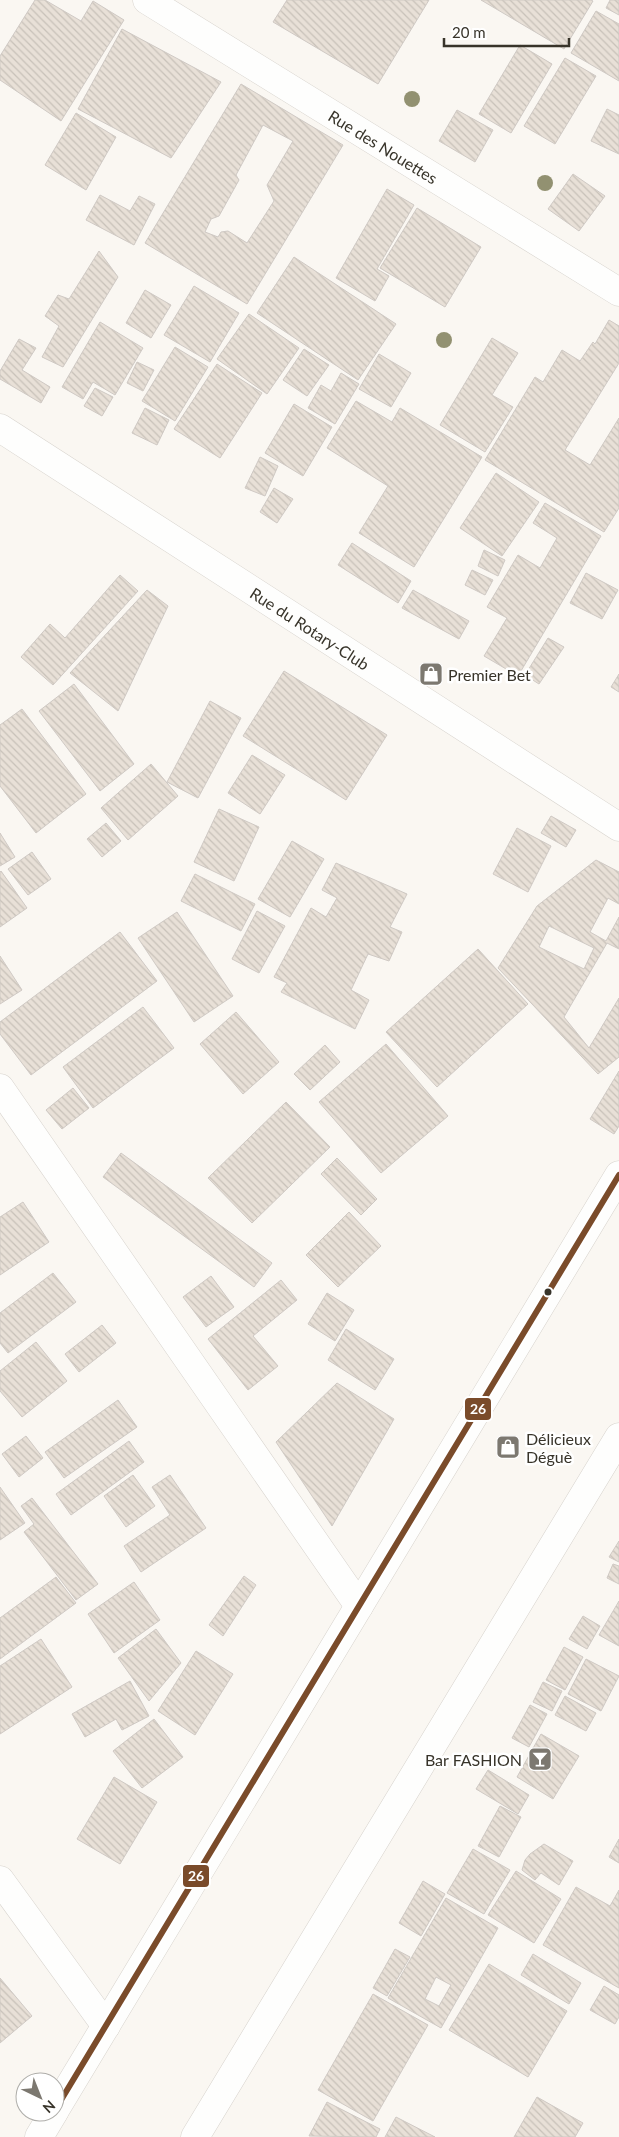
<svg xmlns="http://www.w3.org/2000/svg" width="619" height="2137" font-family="Lato,sans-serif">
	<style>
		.building { fill: url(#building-back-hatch); stroke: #cfc9c4; fill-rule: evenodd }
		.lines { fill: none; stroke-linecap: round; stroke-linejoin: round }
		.street-casing { stroke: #d7d3cd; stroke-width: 29 }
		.secondary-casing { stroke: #d7d3cd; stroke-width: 29 }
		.street { stroke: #fefefd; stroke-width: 28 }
		.secondary { stroke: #fefefd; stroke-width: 28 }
		.bus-1-casing { stroke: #fff; stroke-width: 10 }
		.bus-1 { stroke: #7a4b2a; stroke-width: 6 }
		.tree { fill: #929171 }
		.bus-dot { fill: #38342a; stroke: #fff; stroke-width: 2 }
		.labels { text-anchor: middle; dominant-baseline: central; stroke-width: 5; stroke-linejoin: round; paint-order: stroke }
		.street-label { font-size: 16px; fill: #38342a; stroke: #fff }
		.poi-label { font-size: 16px; fill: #38342a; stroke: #fff; text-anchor: start }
		.line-badge { stroke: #fff; stroke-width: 2 }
		.badge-label { font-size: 14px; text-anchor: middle; font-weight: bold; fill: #fff }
	</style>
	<defs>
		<pattern id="building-back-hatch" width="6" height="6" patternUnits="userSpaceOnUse" patternTransform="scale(1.25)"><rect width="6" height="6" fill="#e8e0d7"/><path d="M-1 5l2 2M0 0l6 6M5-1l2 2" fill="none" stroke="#c8c1b9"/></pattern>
	</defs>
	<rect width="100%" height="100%" fill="#faf7f2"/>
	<g class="building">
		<polygon points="35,0 45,0 81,21 93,1 124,20 61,121 0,80 0,56"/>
		<polygon points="287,0 429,0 378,84 273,22"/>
		<polygon points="481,0 591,0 593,1 564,49"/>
		<polygon points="610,0 619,0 619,15 606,8"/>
		<polygon points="596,11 619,24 619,81 571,53"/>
		<polygon points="122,29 221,82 171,158 78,109"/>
		<polygon points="520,45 552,64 511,133 479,114"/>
		<polygon points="565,58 596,76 555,144 524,126"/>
		<path d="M241,84L343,145L247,304L145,243ZM263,125L293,141L267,185L274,201L247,243L228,231L221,232L218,237L205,232L211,219L219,216L239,180L236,175Z"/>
		<polygon points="607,109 619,115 619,154 591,141"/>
		<polygon points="457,110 493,130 475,162 439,141"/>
		<polygon points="76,113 116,137 86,190 45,165"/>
		<polygon points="573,174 605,196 579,231 548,209"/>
		<polygon points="387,189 414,205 377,269 389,276 375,301 336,278"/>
		<polygon points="100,195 130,211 139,196 155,204 134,245 86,220"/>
		<polygon points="417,208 481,247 445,307 380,268"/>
		<polygon points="99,251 118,277 63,367 42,357 59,326 45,316 58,295 69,299"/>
		<polygon points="294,257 396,324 358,380 257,313"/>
		<polygon points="194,286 239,313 210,362 164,335"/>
		<polygon points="145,290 171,305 151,338 126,323"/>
		<polygon points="249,314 299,348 267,394 217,359"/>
		<polygon points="609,320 619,326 619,363 565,450 590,465 619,418 619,508 604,532 485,460 535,377 543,382 562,350 580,361 593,342 595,344"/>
		<polygon points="100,322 143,348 115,395 93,382 83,399 62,387"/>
		<polygon points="492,338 518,353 492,395 513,407 485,452 440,425"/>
		<polygon points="19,339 36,348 22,370 50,387 41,403 0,379 0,371"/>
		<polygon points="175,347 208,367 175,421 142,401"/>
		<polygon points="304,349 329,365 307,396 283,380"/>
		<polygon points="379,354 411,373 391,407 359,389"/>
		<polygon points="137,362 154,370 143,391 127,383"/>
		<polygon points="217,364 262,393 220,458 174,429"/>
		<polygon points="341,373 359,384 335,424 308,408 321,385 331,391"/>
		<polygon points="95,388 113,397 102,416 84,406"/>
		<polygon points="356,401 392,422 400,408 482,457 414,567 359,533 388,486 327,448"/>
		<polygon points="294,404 332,427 303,476 265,453"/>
		<polygon points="145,408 169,420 157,445 132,433"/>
		<polygon points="260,457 278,466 265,496 245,488"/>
		<polygon points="496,473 539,502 502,556 460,528"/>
		<polygon points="274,488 293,499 277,523 260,512"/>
		<polygon points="545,503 601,536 518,676 484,656 507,618 487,607 518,555 540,568 557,538 533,523"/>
		<polygon points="352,543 411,581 398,603 338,565"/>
		<polygon points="484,550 505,560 498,576 478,566"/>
		<polygon points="472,570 493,580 485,595 465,585"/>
		<polygon points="586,573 618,590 602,619 570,603"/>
		<polygon points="120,575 138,591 53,685 21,657 50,624 65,638"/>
		<polygon points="147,590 168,606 118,711 70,673"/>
		<polygon points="413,590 469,621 459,639 402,608"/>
		<polygon points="548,638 564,647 539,684 525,675"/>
		<polygon points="284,671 387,735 346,800 243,736"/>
		<polygon points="619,674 619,692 611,687"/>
		<polygon points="74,684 134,764 100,791 39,711"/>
		<polygon points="210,701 241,718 198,798 167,782"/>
		<polygon points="22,709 86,794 36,833 0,786 0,725"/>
		<polygon points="252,755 285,775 260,814 228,793"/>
		<polygon points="151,764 178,796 128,840 101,808"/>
		<polygon points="219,809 259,827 234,881 194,862"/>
		<polygon points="551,816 576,830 566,847 541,833"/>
		<polygon points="106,823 121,841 102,857 87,839"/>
		<polygon points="517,828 551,846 528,892 493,874"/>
		<polygon points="0,833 15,857 0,866"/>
		<polygon points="292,841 324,859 290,917 258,899"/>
		<polygon points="32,852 51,879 28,895 8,869"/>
		<path d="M596,860L619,872V904L608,898L590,932L606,941L619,917V949L607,943L564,1017L589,1048L619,998V1057L598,1074L498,968L537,906ZM549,926L594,948L584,969L539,947Z"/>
		<polygon points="336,863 407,894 390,927 402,932 389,961 368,954 351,990 369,1000 355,1029 281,992 287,983 274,977 311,908 326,917 337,898 322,890"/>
		<polygon points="1,871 27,908 0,927 0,872"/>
		<polygon points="195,874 255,904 241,931 181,901"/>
		<polygon points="257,911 285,926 259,973 232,959"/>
		<polygon points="177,912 233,996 194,1022 138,938"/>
		<polygon points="120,932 157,981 31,1075 0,1034 0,1022"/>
		<polygon points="478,949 528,1004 437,1087 386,1032"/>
		<polygon points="0,956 22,990 0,1004"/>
		<polygon points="143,1007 174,1048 93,1108 63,1067"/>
		<polygon points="236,1012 279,1062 243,1094 200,1044"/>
		<polygon points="386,1044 448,1116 381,1173 319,1102"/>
		<polygon points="325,1045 340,1062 310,1090 294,1074"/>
		<polygon points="619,1071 619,1126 614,1134 590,1119"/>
		<polygon points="73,1088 89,1108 62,1129 46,1110"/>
		<polygon points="286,1102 330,1147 252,1223 208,1178"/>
		<polygon points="121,1153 272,1263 254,1287 103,1177"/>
		<polygon points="337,1158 377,1199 361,1215 321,1174"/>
		<polygon points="23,1202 49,1242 0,1275 0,1217"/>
		<polygon points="349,1212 381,1246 338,1287 306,1255"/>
		<polygon points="53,1273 76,1302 8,1353 0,1343 0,1313"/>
		<polygon points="211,1276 234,1307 206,1327 183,1297"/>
		<polygon points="281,1280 297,1300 253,1336 278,1366 248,1390 208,1339"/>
		<polygon points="327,1293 354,1310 335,1341 308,1324"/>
		<polygon points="102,1325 116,1343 79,1372 65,1354"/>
		<polygon points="346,1329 394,1359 375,1390 328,1360"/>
		<polygon points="36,1342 67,1381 22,1417 0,1391 0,1371"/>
		<polygon points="337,1383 394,1419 332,1526 276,1442"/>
		<polygon points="118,1400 137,1427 64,1478 45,1452"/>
		<polygon points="26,1436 43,1458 19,1477 2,1454"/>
		<polygon points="129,1441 144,1462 71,1515 56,1494"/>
		<polygon points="133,1475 155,1506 126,1527 104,1496"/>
		<polygon points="170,1475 206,1528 141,1572 124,1546 170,1515 152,1487"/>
		<polygon points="0,1487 25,1523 0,1540"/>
		<polygon points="32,1498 98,1584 76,1600 24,1532 34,1524 21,1506"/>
		<polygon points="619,1541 619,1562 609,1557"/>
		<polygon points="613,1564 619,1566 619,1584 607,1578"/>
		<polygon points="244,1576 256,1585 223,1636 209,1625"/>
		<polygon points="56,1577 76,1603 0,1659 0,1618"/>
		<polygon points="134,1582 160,1620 114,1653 88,1614"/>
		<polygon points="619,1601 619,1646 599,1635"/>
		<polygon points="583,1616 600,1626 587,1649 569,1639"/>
		<polygon points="156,1629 181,1663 149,1701 118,1658"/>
		<polygon points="41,1639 72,1687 0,1734 0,1666"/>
		<polygon points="564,1647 583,1657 565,1690 546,1680"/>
		<polygon points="196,1651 233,1674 195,1735 158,1711"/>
		<polygon points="586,1659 619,1676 601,1711 568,1694"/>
		<polygon points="130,1681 149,1716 122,1730 116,1719 85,1737 72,1714"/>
		<polygon points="543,1682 562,1691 552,1711 533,1702"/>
		<polygon points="565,1696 596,1713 586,1731 555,1715"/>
		<polygon points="530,1705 547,1714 529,1747 512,1738"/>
		<polygon points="154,1719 183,1757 142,1788 113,1751"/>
		<polygon points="541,1734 579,1756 553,1799 517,1777"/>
		<polygon points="488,1770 529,1795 518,1814 476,1789"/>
		<polygon points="114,1777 157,1802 120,1864 77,1839"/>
		<polygon points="500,1806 521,1817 499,1857 478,1846"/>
		<polygon points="619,1839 619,1863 609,1857"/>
		<polygon points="544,1844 573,1861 559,1885 541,1873 535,1880 522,1870 525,1860 530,1854"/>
		<polygon points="473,1849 510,1870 484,1914 447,1893"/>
		<polygon points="516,1871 561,1899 534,1943 488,1915"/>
		<polygon points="423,1881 445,1894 421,1936 399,1923"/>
		<polygon points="576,1887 610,1906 619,1890 619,1988 543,1945"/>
		<path d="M446,1898L498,1928L441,2028L388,1998ZM436,1977L451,1985L439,2006L425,1999Z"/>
		<polygon points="395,1949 410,1957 387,1996 373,1988"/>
		<polygon points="533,1954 581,1983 569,2004 521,1975"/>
		<polygon points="489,1964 567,2011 528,2077 449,2030"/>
		<polygon points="0,1978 32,2016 0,2043"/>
		<polygon points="604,1986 619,1995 619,2017 615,2024 590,2010"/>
		<polygon points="373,1994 428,2025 373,2121 318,2090"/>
		<polygon points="537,2097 583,2123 575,2137 514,2137"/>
		<polygon points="327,2102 380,2129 376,2137 309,2136"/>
		<polygon points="396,2117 435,2137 385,2137"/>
	</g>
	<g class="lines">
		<g class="street-casing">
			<g id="street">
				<path id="s1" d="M147,0L619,292"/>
				<path id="s2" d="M0,428L619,827"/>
				<polyline points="0,1088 359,1606"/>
				<polyline points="0,1880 106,2026"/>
				<polyline points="195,2137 619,1437"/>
			</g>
		</g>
		<g class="secondary-casing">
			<g id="secondary">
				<polyline points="55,2110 619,1175"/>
				<polyline points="39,2137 54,2112"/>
			</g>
		</g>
		<use href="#street" class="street"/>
		<use href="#secondary" class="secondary"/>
		<g class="bus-1-casing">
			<polyline id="bus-1" points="55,2110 619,1175"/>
		</g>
		<use href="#bus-1" class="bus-1"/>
	</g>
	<g class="tree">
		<circle cx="412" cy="99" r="8"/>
		<circle cx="545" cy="183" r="8"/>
		<circle cx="444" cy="340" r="8"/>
	</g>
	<defs>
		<g id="shop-square" transform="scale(1.25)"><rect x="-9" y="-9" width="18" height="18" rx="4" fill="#7c7870" stroke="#fff"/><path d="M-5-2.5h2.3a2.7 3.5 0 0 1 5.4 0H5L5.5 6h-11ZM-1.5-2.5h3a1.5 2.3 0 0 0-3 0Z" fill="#fff"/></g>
		<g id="bar-square" transform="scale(1.25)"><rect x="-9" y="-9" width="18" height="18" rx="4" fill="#7c7870" stroke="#fff"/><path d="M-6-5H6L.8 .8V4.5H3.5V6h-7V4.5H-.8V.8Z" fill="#fff"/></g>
	</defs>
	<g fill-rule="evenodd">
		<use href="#shop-square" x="431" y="674"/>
		<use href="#shop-square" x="508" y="1447"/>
		<use href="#bar-square" x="540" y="1759"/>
	</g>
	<circle class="bus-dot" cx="548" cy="1292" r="4.5"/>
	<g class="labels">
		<g class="street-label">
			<text stroke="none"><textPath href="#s1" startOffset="278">Rue des Nouettes</textPath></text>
			<text stroke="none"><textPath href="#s2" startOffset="369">Rue du Rotary-Club</textPath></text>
		</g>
		<g class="poi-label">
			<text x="448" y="674">Premier Bet</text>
			<text x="526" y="1438">Délicieux<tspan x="526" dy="18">Déguè</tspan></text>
			<text x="522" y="1759" text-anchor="end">Bar FASHION</text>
		</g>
	</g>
	<g class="line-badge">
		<rect x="464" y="1397" width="28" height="24" rx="5" fill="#7a4b2a"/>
		<rect x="182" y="1864" width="28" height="24" rx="5" fill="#7a4b2a"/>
	</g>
	<g class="badge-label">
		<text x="478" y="1414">26</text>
		<text x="196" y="1881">26</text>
	</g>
	<g transform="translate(40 2097) rotate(137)"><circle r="24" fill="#ffffff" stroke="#afaeaa"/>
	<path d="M0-4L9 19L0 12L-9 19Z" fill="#7c7870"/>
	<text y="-8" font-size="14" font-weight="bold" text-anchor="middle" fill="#38342a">N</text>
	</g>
	<path d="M444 38v8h125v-8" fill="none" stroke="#38342a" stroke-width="2.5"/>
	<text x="452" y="38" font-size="15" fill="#38342a" stroke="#ffffff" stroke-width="4" paint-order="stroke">20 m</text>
</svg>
